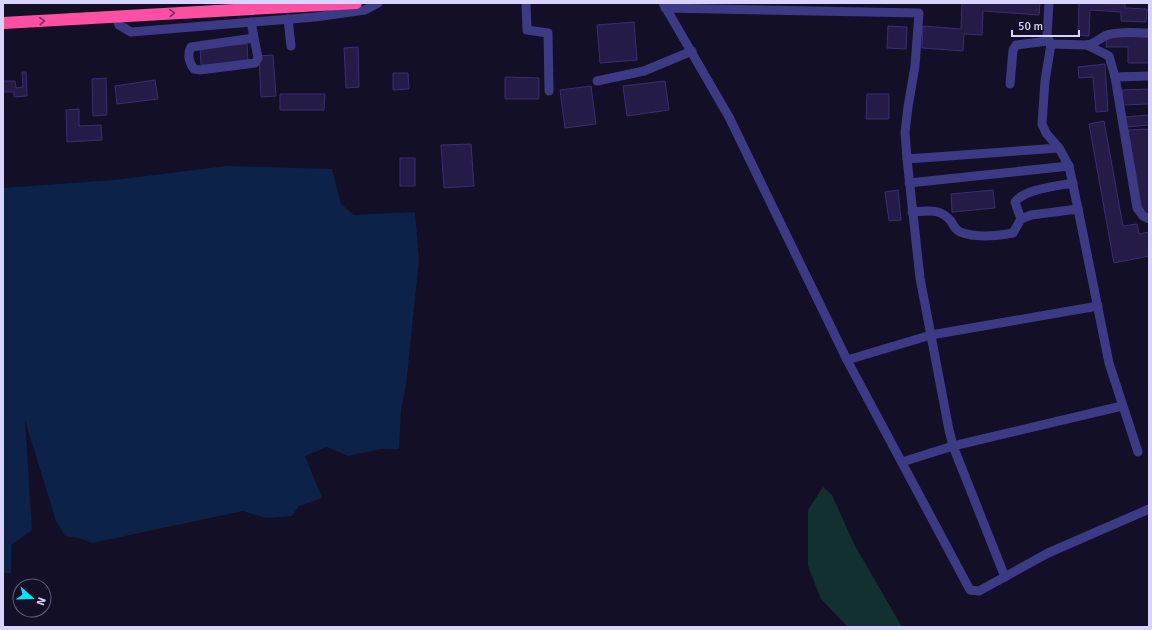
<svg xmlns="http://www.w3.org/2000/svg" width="1152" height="630" font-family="Signika,sans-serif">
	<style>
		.green { fill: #12302f }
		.water { fill: #0c2248 }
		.building { fill: #241b47; stroke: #3b2d73 }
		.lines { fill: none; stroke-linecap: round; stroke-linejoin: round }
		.minor { stroke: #3d3a85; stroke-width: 9 }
		.highway { stroke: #ff4fa3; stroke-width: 12 }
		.oneway { stroke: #7d2c5e }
	</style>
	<rect width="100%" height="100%" fill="#130f26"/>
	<polygon class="green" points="823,487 832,495 854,544 902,627 848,627 821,599 808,566 808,510"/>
	<polygon class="water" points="226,166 332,169 341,204 354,215 415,212 419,260 406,385 401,410 399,449 381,449 348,456 327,447 305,456 322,498 299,506 292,516 266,518 243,511 92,543 79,538 65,536 56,521 25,420 32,530 11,545 11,573 3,573 3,188 114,180"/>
	<g class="building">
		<polygon points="962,3 1040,3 1039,15 983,11 982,35 964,34 963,51 922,48 923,26 961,29"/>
		<polygon points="1079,3 1125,4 1125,8 1147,9 1146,22 1121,21 1121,12 1090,10 1089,36 1078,35"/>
		<polygon points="634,22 637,60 600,63 597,25"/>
		<polygon points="888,26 907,27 906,49 887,48"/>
		<polygon points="1107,36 1149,37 1149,63 1128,63 1128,47 1106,47"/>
		<polygon points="247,44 248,62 201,65 200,47"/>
		<polygon points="358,47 359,87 346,88 344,48"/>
		<polygon points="273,55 276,96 261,97 259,56"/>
		<polygon points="1105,64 1108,111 1096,112 1093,77 1079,78 1078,67"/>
		<polygon points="22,72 26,72 27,96 14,97 14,92 3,92 3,81 15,81 16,88 23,87"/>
		<polygon points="393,73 408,73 409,89 393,90"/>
		<polygon points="505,77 539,78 539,99 505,99"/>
		<polygon points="106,78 107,115 93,116 92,79"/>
		<polygon points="155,80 158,99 117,104 115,86"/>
		<polygon points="665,81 669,110 627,116 623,86"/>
		<polygon points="591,86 596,124 565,128 560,90"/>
		<polygon points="1149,89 1149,104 1123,105 1122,90"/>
		<polygon points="280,94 325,94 324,110 280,110"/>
		<polygon points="867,94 889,94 889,119 866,119"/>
		<polygon points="79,109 79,126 101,125 102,140 67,142 66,110"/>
		<polygon points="1149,115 1149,125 1126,127 1125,117"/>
		<polygon points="1104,121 1123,226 1137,224 1139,234 1149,232 1149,256 1114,263 1089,124"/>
		<polygon points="1149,129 1149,214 1143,215 1128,130"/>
		<polygon points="471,144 474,186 444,188 441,145"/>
		<rect x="400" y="158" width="15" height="28"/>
		<polygon points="898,190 901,220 889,221 885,192"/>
		<polygon points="993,190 995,208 952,212 951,194"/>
	</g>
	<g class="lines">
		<g class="minor">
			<polyline points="526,3 527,30 548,33 549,91"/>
			<polyline points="663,3 729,117 847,360 970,590 979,591 1048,553 1149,509"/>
			<path d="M1049,3L1047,36L1051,44L1087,45C1095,44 1100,38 1107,35C1120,31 1136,33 1149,33"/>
			<polyline points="665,8 919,13 915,66 908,107 905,132 907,159 1059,148"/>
			<polyline points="116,16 119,25 131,32 315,17 365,10 378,3"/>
			<polyline points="288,19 291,46"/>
			<path d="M251,22L258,58L255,63L200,70L194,69C189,63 187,54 191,47L254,38"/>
			<polyline points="1051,44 1045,81 1042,124 1046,133 1059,148 1069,166 1078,209"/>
			<polyline points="1087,45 1109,56 1115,77 1149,76"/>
			<polyline points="1115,77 1137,208 1143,216 1149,219"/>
			<polyline points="597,81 644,71 692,51"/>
			<polyline points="1010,84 1013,50 1016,45 1048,41"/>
			<polyline points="907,159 920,278 949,430 953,446 1005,577"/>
			<polyline points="909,183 1069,166"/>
			<path d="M912,212C926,211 940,208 950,220C954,225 954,229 960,232C976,238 997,236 1013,233L1021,219L1031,215L1078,209L1109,363L1138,452"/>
			<path d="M1021,219L1015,202C1024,189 1058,186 1073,183"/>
			<polyline points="847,360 931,335 1098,306"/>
			<polyline points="902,462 953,446 1122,406"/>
		</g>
		<polyline class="highway" points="3,23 356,3"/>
	</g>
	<defs><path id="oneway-chevron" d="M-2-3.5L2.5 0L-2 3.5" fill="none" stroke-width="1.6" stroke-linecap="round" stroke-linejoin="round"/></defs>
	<g class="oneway">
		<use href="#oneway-chevron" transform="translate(172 13) rotate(-3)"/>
		<use href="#oneway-chevron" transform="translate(42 21) rotate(-3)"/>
	</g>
	<rect width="1152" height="630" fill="none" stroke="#d9d4ff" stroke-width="8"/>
	<g transform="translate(32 598) rotate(110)"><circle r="19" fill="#130f26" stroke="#625e7d"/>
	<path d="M0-3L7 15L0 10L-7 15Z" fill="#00e5ff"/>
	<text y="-6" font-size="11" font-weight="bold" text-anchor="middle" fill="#d9d4ff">N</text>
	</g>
	<path d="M1012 30v6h67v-6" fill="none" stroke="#d9d4ff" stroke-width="2"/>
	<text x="1018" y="30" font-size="12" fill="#d9d4ff" stroke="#130f26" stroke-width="3" paint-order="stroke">50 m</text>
</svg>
